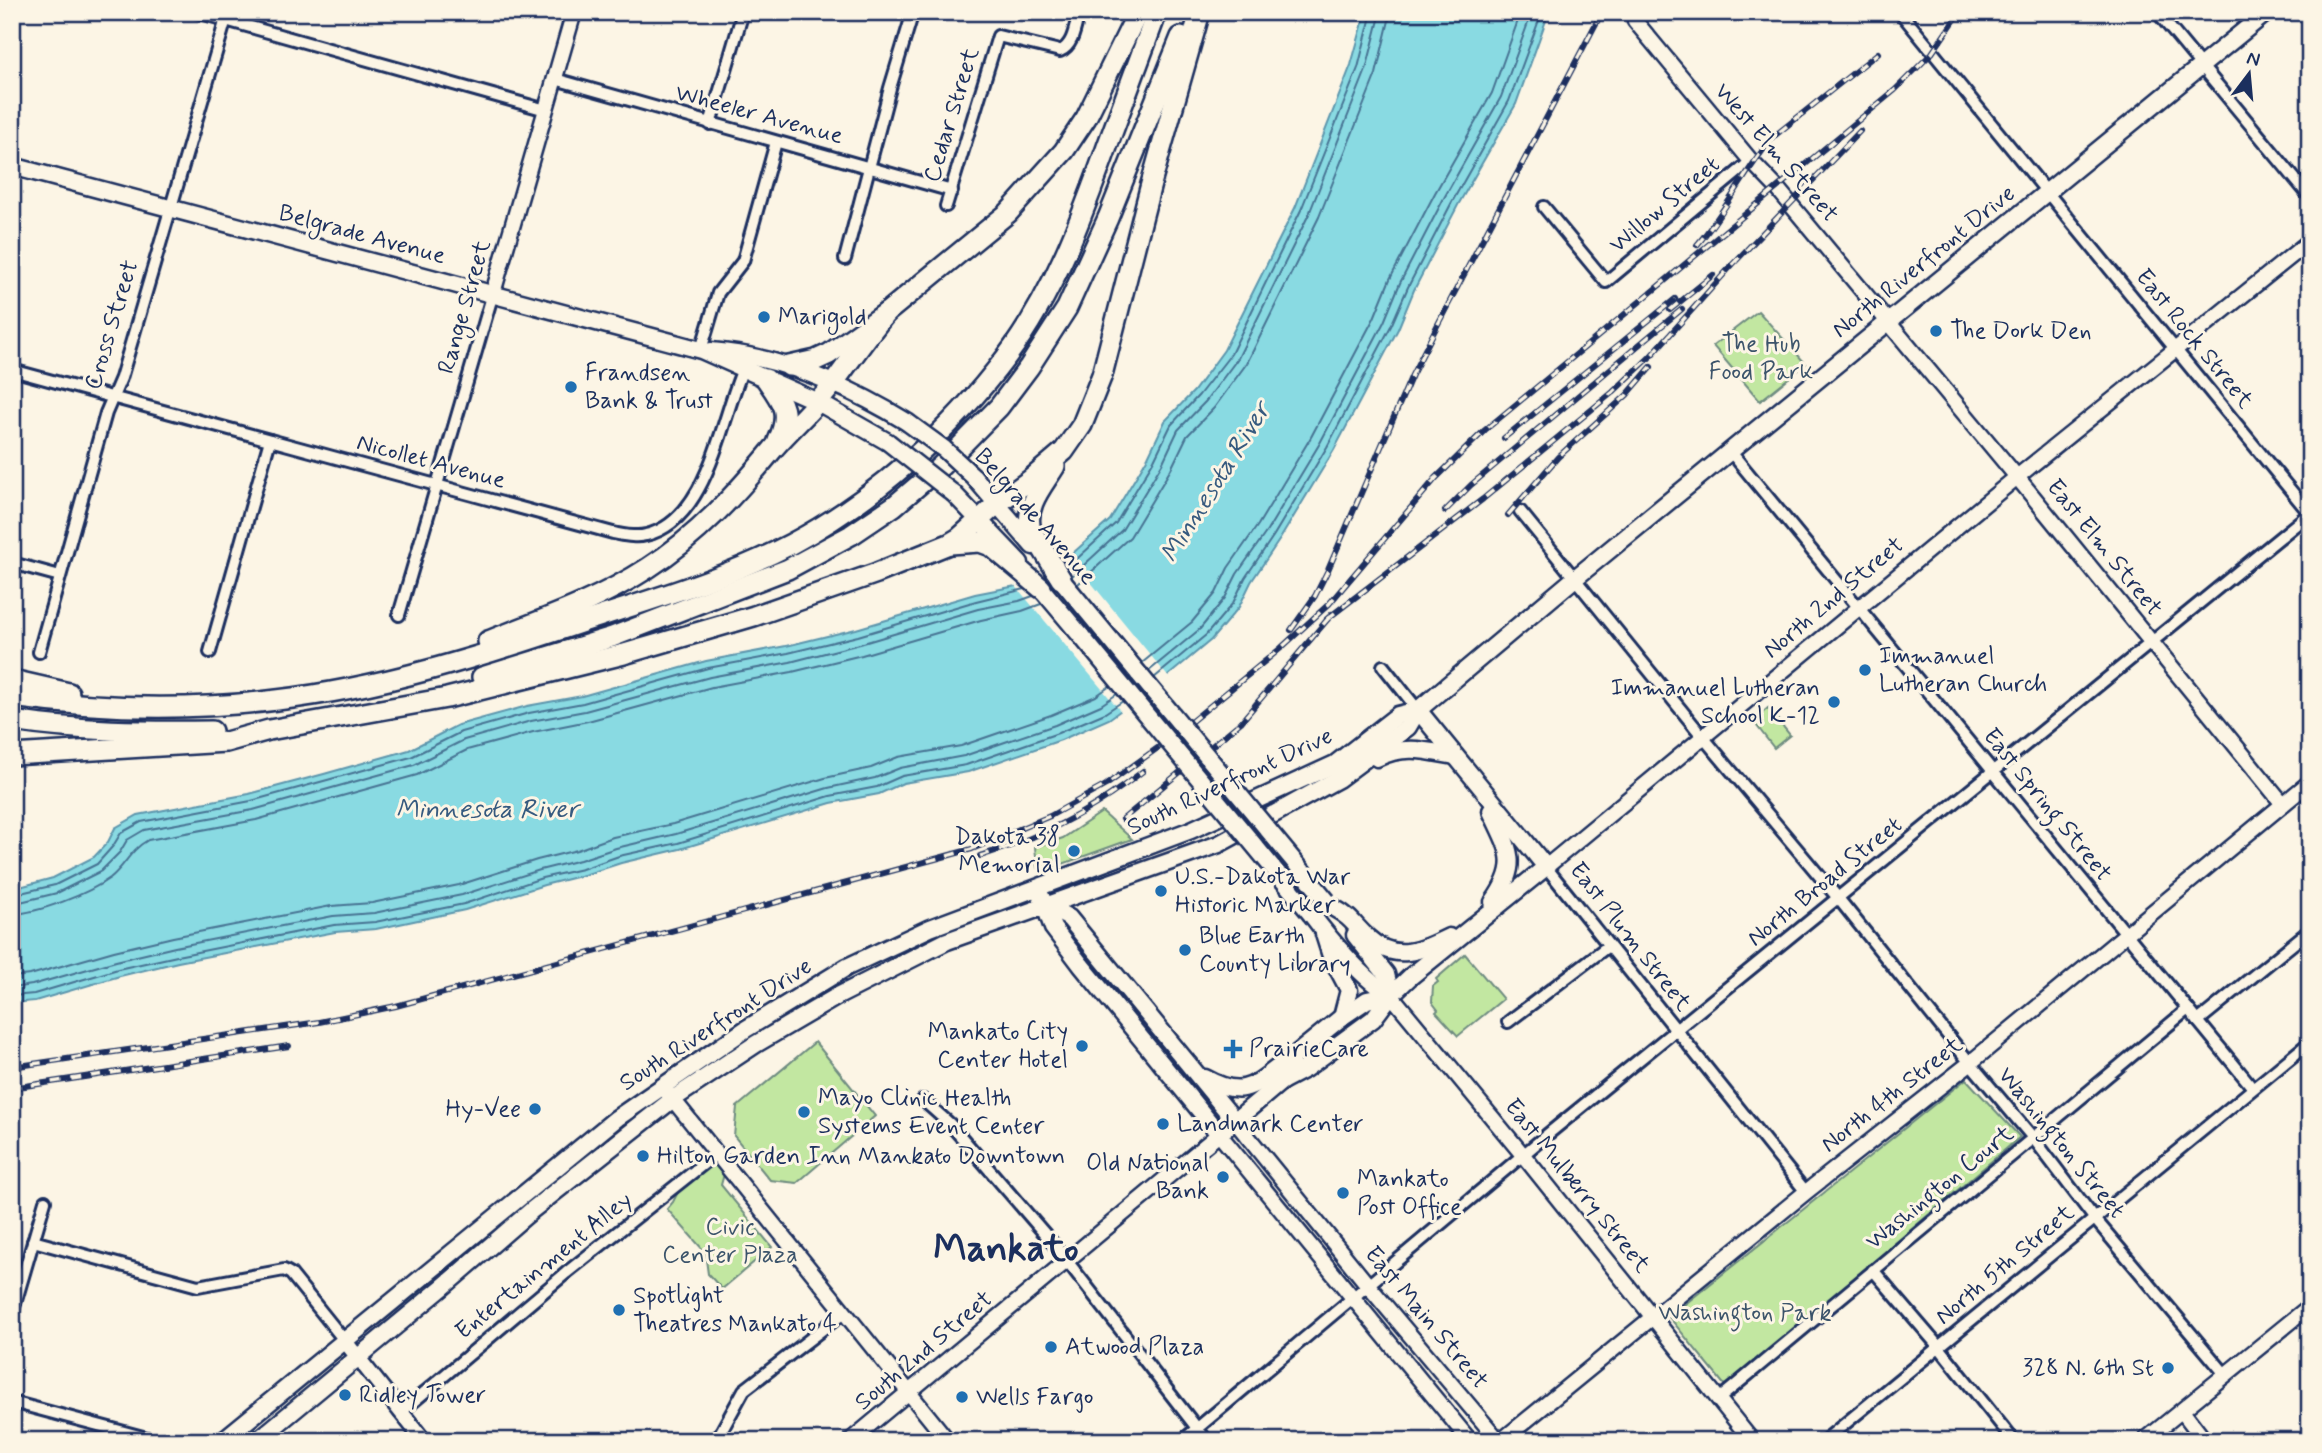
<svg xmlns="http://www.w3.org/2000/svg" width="2322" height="1453" font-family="Mynerve,sans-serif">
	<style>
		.green { fill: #c2e7a1; stroke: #6e8b80; stroke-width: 2 }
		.water { fill: #89dae2; stroke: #5d96ad; stroke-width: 2 }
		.pier { fill: #fcf5e5 }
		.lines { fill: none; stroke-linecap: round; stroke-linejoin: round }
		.shore { stroke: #477393; stroke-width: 2 }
		.minor-casing { stroke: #1b2f5e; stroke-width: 16 }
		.tertiary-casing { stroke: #1b2f5e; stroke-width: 19 }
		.secondary-casing { stroke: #1b2f5e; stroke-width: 21 }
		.motorway-casing { stroke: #1b2f5e; stroke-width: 24 }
		.minor { stroke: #fcf5e5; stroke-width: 10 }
		.tertiary { stroke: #fcf5e5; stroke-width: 14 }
		.secondary { stroke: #fcf5e5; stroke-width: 16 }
		.motorway { stroke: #fcf5e5; stroke-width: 19 }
		.rail-casing { stroke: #1b2f5e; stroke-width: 6 }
		.rail { stroke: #fcf5e5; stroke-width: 3.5; stroke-dasharray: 10; stroke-linecap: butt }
		.secondary-bridge-casing { stroke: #1b2f5e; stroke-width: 21; stroke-linecap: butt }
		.secondary-bridge { stroke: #fcf5e5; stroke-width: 16 }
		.poi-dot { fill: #1f6fb2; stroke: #fcf5e5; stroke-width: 2.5 }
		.labels { text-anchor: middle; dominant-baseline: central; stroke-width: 6; stroke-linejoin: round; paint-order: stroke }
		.street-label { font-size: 24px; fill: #1b2f5e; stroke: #fcf5e5 }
		.poi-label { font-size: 24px; fill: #1b2f5e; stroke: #fcf5e5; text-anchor: start }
		.park-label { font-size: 24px; fill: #3c546b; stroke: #fcf5e5 }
		.water-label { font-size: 26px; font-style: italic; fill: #365a7f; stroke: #fcf5e5 }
		.town-label { font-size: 38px; font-weight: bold; fill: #1b2f5e; stroke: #fcf5e5 }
	</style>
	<rect width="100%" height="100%" fill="#fcf5e5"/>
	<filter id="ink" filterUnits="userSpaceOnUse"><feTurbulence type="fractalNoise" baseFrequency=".0143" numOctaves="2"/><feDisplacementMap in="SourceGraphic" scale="14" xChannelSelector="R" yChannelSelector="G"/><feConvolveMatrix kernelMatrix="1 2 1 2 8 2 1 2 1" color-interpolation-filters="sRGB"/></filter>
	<g filter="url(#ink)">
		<g class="green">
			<polygon points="1758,311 1806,364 1760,401 1713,346"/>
			<polygon points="1768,708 1790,735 1774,748 1753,721"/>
			<polygon points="1102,812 1132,839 1043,871 1037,867 1035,847 1063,838"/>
			<polygon points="1465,954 1503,999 1458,1036 1436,1012 1438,1010 1432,1002 1433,986 1438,982 1436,979"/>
			<polygon points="815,1042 875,1116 797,1183 770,1180 734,1136 737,1107"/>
			<polygon points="1966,1079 2020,1137 1726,1387 1669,1317"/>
			<polygon points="711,1164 718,1166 724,1174 721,1185 772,1247 722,1289 708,1274 705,1252 667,1209 673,1202 679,1190"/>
		</g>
		<polygon class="water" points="1366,12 1549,12 1516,104 1458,205 1414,290 1398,329 1334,450 1280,539 1251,582 1239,607 1211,640 1169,675 1109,719 1061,740 968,772 903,783 879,794 831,803 680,849 621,863 584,875 544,885 465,910 376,929 335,932 178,962 120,976 35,1001 12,1003 12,889 53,878 94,857 108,842 115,828 138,815 249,794 324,774 409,750 458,725 527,706 582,696 706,661 786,646 856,629 975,594 1016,586 1054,570 1110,520 1148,457 1165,421 1194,391 1224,350 1295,208 1351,65"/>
		<polygon class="pier" points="1067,553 1170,679 1123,714 1013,583 1053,567"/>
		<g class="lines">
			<g class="shore">
				<polyline points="1067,568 1116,523 1154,460 1171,425 1199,395 1231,354 1301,210 1358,68 1372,12"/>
				<polyline points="1072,576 1122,530 1162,464 1178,430 1206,401 1238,358 1309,214 1366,70 1381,12"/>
				<polyline points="1078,584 1130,537 1171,469 1187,436 1214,408 1247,363 1319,217 1376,74 1391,12"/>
				<polyline points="1142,663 1192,622 1216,593 1228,568 1258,525 1311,437 1374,318 1390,279 1435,193 1492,93 1521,12"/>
				<polyline points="1149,671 1200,629 1225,598 1237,574 1267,531 1320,443 1384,322 1400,283 1444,198 1501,97 1532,12"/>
				<polyline points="1154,678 1206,635 1233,603 1245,578 1274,535 1327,447 1391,326 1408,287 1452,202 1509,101 1542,12"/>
				<polyline points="12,895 55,885 97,864 113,846 121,833 141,822 251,801 411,757 461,732 529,713 583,703 708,668 788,653 858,636 976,601 1025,589"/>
				<polyline points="12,904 57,893 101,871 120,852 127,840 144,830 253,810 414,765 464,740 531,721 585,711 710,677 790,662 860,644 978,609 1019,601 1033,596"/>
				<path d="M12,914C39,913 88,894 110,878C125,866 130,850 148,840L256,820L417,775L467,750L533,732L588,721L712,687L792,672L862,655L981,620L1022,611L1041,604"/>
				<polyline points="12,977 30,975 114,951 173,937 331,906 372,903 459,885 537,860 577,850 613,837 673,824 825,778 871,768 898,757 961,746 1051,715 1096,696 1110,686"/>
				<polyline points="12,988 32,985 116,961 175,947 333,916 374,913 462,895 540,870 580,860 616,848 676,834 828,788 875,778 900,768 964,756 1055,725 1101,705 1117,694"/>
				<polyline points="12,996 34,994 118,969 177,956 334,925 375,922 464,904 542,878 582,869 619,856 678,843 830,796 877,787 902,776 966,765 1058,733 1105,713 1123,701"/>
			</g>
			<g class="minor-casing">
				<g id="minor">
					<polyline points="197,12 546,110"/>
					<polyline points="1900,12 2310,514"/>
					<polyline points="2157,12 2310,197"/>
					<polyline points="555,79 952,191"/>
					<polyline points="710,124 743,12"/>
					<path d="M946,206L998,36L1060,51C1074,45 1075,26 1079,12"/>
					<polyline points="1544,207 1606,282 1751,161"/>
					<polyline points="845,259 890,88 913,12"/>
					<polyline points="701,350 718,293 743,261 776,142"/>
					<path d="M12,370L613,533C624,535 636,538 646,535C708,521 721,419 743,369"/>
					<polyline points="1730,451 2253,1088"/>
					<polyline points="1520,511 1703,737 1838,898 1970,1063 2034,1139 2094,1218 2225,1374"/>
					<polyline points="12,563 60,576"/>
					<polyline points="399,615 493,293"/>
					<polyline points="39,652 106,413 121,378 228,12"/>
					<polyline points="210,652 270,440"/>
					<polyline points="1383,666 1418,710"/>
					<polyline points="1546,867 1806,1192"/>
					<polyline points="2198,1021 2310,930"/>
					<polyline points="1508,1022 1608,946"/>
					<polyline points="923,1100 950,1124 1057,1248 1207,1441"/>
					<polyline points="33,1241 198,1286 284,1270 291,1274 344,1340"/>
					<polyline points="1873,1270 1939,1347 2014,1441"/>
					<polyline points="12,1314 45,1201"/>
					<polyline points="1719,1399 2188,1009"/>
					<polyline points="12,1402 158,1441"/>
					<polyline points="400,1413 566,1273 716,1154"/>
					<polyline points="716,1441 744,1390 845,1312"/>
					<polyline points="1182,1441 1548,1134 2310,513"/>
					<polyline points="1824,1441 2310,1042"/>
				</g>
			</g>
			<g class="tertiary-casing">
				<g id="tertiary">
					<polyline points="1634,12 1635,21 1751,161 1777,188 2017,477 2283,804"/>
					<polyline points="493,293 574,12"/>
					<polyline points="1546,867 2017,477 2310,241"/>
					<polyline points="1391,995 1523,1155 1752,1441"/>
					<polyline points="667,1092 948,1441"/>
					<polyline points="1235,1121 1367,1284 1499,1441"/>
					<polyline points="344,1340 424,1441"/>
					<polyline points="2182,1411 2205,1441"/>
					<polyline points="850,1441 1219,1134 1470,1441"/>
					<polyline points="1501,1441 1806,1192 1970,1063 2310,782"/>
					<polyline points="2144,1441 2310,1306"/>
				</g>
			</g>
			<g class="secondary-casing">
				<g id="secondary">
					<polyline points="12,166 701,350 816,401 888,442"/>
					<path d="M711,351C781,356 848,386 907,422"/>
					<polyline points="973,476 1033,546"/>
					<polyline points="954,494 1020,563"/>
					<polyline points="1054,571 1139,674"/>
					<polyline points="1034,580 1082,637"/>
					<path d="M1377,758C1404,744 1427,751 1455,756"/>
					<path d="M1491,811C1509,850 1521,863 1493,902"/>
					<polyline points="1041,896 1053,928 1081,965 1219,1134 1282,1081 1305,1069 1373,1019 1391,995 1410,977 1546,867 1418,710"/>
					<polyline points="1046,905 1069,918 1235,1121"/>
					<path d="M1334,908C1352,918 1353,924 1367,937C1395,963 1420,951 1449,937"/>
					<path d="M1311,914C1329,938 1365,982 1391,995"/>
					<polyline points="1324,934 1331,956 1349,990 1342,1017"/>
					<polyline points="1355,935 1386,974 1391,995"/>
					<path d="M1205,1078C1248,1102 1257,1081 1292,1057"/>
					<polyline points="1282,1081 1294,1056 1342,1017 1367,1000 1391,995"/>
					<polyline points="222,1441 617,1118 746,1029 847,967 930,928 1191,830 1335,764 1398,715 1418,710"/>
					<polyline points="257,1441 443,1287 532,1210 673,1099 756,1044 838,996 947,941 1219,844 1338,779 1408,727 1418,710 1574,579 2267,12"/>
				</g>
			</g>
			<g class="motorway-casing">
				<g id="motorway">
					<polyline points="789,366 816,360 829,354 886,313 1008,213 1064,151 1086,118 1138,12"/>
					<path d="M766,379C783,403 791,412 778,441"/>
					<path d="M1055,466C1043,486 1024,506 1031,530L1061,579"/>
					<polyline points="950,544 980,542 991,546 1041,588"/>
					<path d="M488,641C542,620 599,600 648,568C698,536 736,494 774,448C794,425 818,405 835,381C852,358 868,335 886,313"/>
					<polyline points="482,677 612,637 788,569 851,535 894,506 941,466 999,407 1029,367 1067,308 1108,218 1181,37"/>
					<polyline points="12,680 69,693"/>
					<path d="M12,697C100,709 189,711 277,700C380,688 479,657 577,624C649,600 724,579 791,544C875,499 950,432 1007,356C1054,293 1082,217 1108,144C1124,100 1141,56 1157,12"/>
					<path d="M12,721C79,731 144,732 212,731"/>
					<polyline points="12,755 226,742 269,730 447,698 624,654 754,616 877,573 949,544 959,538 998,503 1030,480 1064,451 1082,425 1102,375 1151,184 1200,12"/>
				</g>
			</g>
			<use href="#minor" class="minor"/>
			<use href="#tertiary" class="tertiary"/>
			<use href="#secondary" class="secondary"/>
			<use href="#motorway" class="motorway"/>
			<g class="rail-casing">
				<g id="rail">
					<path d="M1697,245C1726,211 1745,171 1773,137L1878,53"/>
					<polyline points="1670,310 1713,275"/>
					<polyline points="1504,438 1675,299"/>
					<polyline points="1445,511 1471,485 1682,309"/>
					<polyline points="1508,515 1558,457 1627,395 1651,367"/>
					<polyline points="1327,619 1483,499 1613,392 1649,358 1733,264 1860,131"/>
					<polyline points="1291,630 1315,596 1328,570 1412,375 1437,326 1602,12"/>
					<polyline points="1123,819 1241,722 1332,614"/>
					<path d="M980,856C1041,838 1094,810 1143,771"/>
					<polyline points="12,1067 319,1022 396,1006 972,849 1050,816 1106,785 1166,742 1281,648 1329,604 1436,478 1485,430 1895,90 1932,53 1960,12"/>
					<polyline points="12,1088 289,1046"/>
				</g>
			</g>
			<use href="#rail" class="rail"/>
			<g class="secondary-bridge-casing">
				<g id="secondary-bridge">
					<polyline points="907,422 944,449 973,476"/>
					<polyline points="888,442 954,494"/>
					<polyline points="1082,637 1311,914"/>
					<polyline points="1139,674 1327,901"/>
				</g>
			</g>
			<use href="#secondary-bridge" class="secondary-bridge"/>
		</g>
	</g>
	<g class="poi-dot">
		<circle cx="764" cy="317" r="7"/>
		<circle cx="1936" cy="331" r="7"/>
		<circle cx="571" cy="387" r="7"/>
		<circle cx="1865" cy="670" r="7"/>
		<circle cx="1834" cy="702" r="7"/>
		<circle cx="1074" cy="851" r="7"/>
		<circle cx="1161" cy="891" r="7"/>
		<circle cx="1185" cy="950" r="7"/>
		<circle cx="1082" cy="1046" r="7"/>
		<path d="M1229.5 1038.5h7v7h7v7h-7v7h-7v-7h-7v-7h7z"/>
		<circle cx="535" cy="1109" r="7"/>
		<circle cx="804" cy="1112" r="7"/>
		<circle cx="1163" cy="1124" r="7"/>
		<circle cx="643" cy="1156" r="7"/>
		<circle cx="1223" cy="1177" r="7"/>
		<circle cx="1343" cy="1193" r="7"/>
		<circle cx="619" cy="1310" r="7"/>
		<circle cx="1051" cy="1347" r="7"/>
		<circle cx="2168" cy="1368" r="7"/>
		<circle cx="345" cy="1395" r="7"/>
		<circle cx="962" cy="1397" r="7"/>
	</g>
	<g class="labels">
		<g class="street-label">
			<text transform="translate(759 115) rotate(15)">Wheeler Avenue</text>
			<text transform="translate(952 115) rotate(-73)">Cedar Street</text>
			<text transform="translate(1776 153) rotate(49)">West Elm Street</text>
			<text transform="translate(1665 205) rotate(-40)">Willow Street</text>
			<text transform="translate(362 235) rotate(15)">Belgrade Avenue</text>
			<text transform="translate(1924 262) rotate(-39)">North Riverfront Drive</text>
			<text transform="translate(465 307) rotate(-74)">Range Street</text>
			<text transform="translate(112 325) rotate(-73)">Cross Street</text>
			<text transform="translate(2194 339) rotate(51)">East Rock Street</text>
			<text transform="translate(431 462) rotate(15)">Nicollet Avenue</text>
			<text transform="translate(1035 517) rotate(49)">Belgrade Avenue</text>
			<text transform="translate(2104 548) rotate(51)">East Elm Street</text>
			<text transform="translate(1834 598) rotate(-40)">North 2nd Street</text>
			<text transform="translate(1230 782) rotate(-25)">South Riverfront Drive</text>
			<text transform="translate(2047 805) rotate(51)">East Spring Street</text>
			<text transform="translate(1825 882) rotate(-39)">North Broad Street</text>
			<text transform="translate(1630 937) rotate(52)">East Plum Street</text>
			<text transform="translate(716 1025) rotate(-33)">South Riverfront Drive</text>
			<text transform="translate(1892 1095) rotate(-38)">North 4th Street</text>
			<text transform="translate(2061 1143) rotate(51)">Washington Street</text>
			<text transform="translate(1577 1186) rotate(51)">East Mulberry Street</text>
			<text transform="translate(1940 1188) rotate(-39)">Washington Court</text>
			<text transform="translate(2005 1265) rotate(-40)">North 5th Street</text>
			<text transform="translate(544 1266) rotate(-39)">Entertainment Alley</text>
			<text transform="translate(1426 1318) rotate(50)">East Main Street</text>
			<text transform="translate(924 1351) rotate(-40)">South 2nd Street</text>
		</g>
		<g class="poi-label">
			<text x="778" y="317">Marigold</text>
			<text x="1950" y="331">The Dork Den</text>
			<text x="585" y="373">Frandsen<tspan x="585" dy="28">Bank &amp; Trust</tspan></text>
			<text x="1879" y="656">Immanuel<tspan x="1879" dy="28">Lutheran Church</tspan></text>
			<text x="1820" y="688" text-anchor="end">Immanuel Lutheran<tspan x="1820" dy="28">School K-12</tspan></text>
			<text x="1060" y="837" text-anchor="end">Dakota 38<tspan x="1060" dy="28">Memorial</tspan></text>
			<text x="1175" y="877">U.S.-Dakota War<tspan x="1175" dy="28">Historic Marker</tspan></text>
			<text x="1199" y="936">Blue Earth<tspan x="1199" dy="28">County Library</tspan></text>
			<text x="1068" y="1032" text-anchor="end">Mankato City<tspan x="1068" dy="28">Center Hotel</tspan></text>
			<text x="1249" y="1049">PrairieCare</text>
			<text x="818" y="1098">Mayo Clinic Health<tspan x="818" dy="28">Systems Event Center</tspan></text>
			<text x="521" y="1109" text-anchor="end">Hy-Vee</text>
			<text x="1177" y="1124">Landmark Center</text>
			<text x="657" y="1156">Hilton Garden Inn Mankato Downtown</text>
			<text x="1209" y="1163" text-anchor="end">Old National<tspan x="1209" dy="28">Bank</tspan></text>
			<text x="1357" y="1179">Mankato<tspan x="1357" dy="28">Post Office</tspan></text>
			<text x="633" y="1296">Spotlight<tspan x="633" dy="28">Theatres Mankato 4</tspan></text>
			<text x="1065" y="1347">Atwood Plaza</text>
			<text x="2154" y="1368" text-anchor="end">328 N. 6th St</text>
			<text x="359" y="1395">Ridley Tower</text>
			<text x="976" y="1397">Wells Fargo</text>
		</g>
		<g class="park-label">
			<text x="1761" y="344">The Hub<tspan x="1761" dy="28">Food Park</tspan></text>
			<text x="730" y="1227">Civic<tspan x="730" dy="28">Center Plaza</tspan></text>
			<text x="1745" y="1313">Washington Park</text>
		</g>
		<g class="water-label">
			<text transform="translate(1216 483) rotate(-58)">Minnesota River</text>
			<text x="487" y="810">Minnesota River</text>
		</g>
		<g class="town-label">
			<text x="1006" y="1249">Mankato</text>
		</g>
	</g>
	<rect width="2322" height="1453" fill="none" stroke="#fcf5e5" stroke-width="42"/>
	<rect x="21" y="21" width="2280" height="1411" fill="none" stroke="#1b2f5e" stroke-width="2.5" filter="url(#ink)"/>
	<g transform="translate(2249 74) rotate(16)" stroke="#fcf5e5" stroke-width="5" paint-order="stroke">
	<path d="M0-5L12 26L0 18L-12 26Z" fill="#1b2f5e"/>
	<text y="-10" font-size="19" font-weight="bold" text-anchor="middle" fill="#1b2f5e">N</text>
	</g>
</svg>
